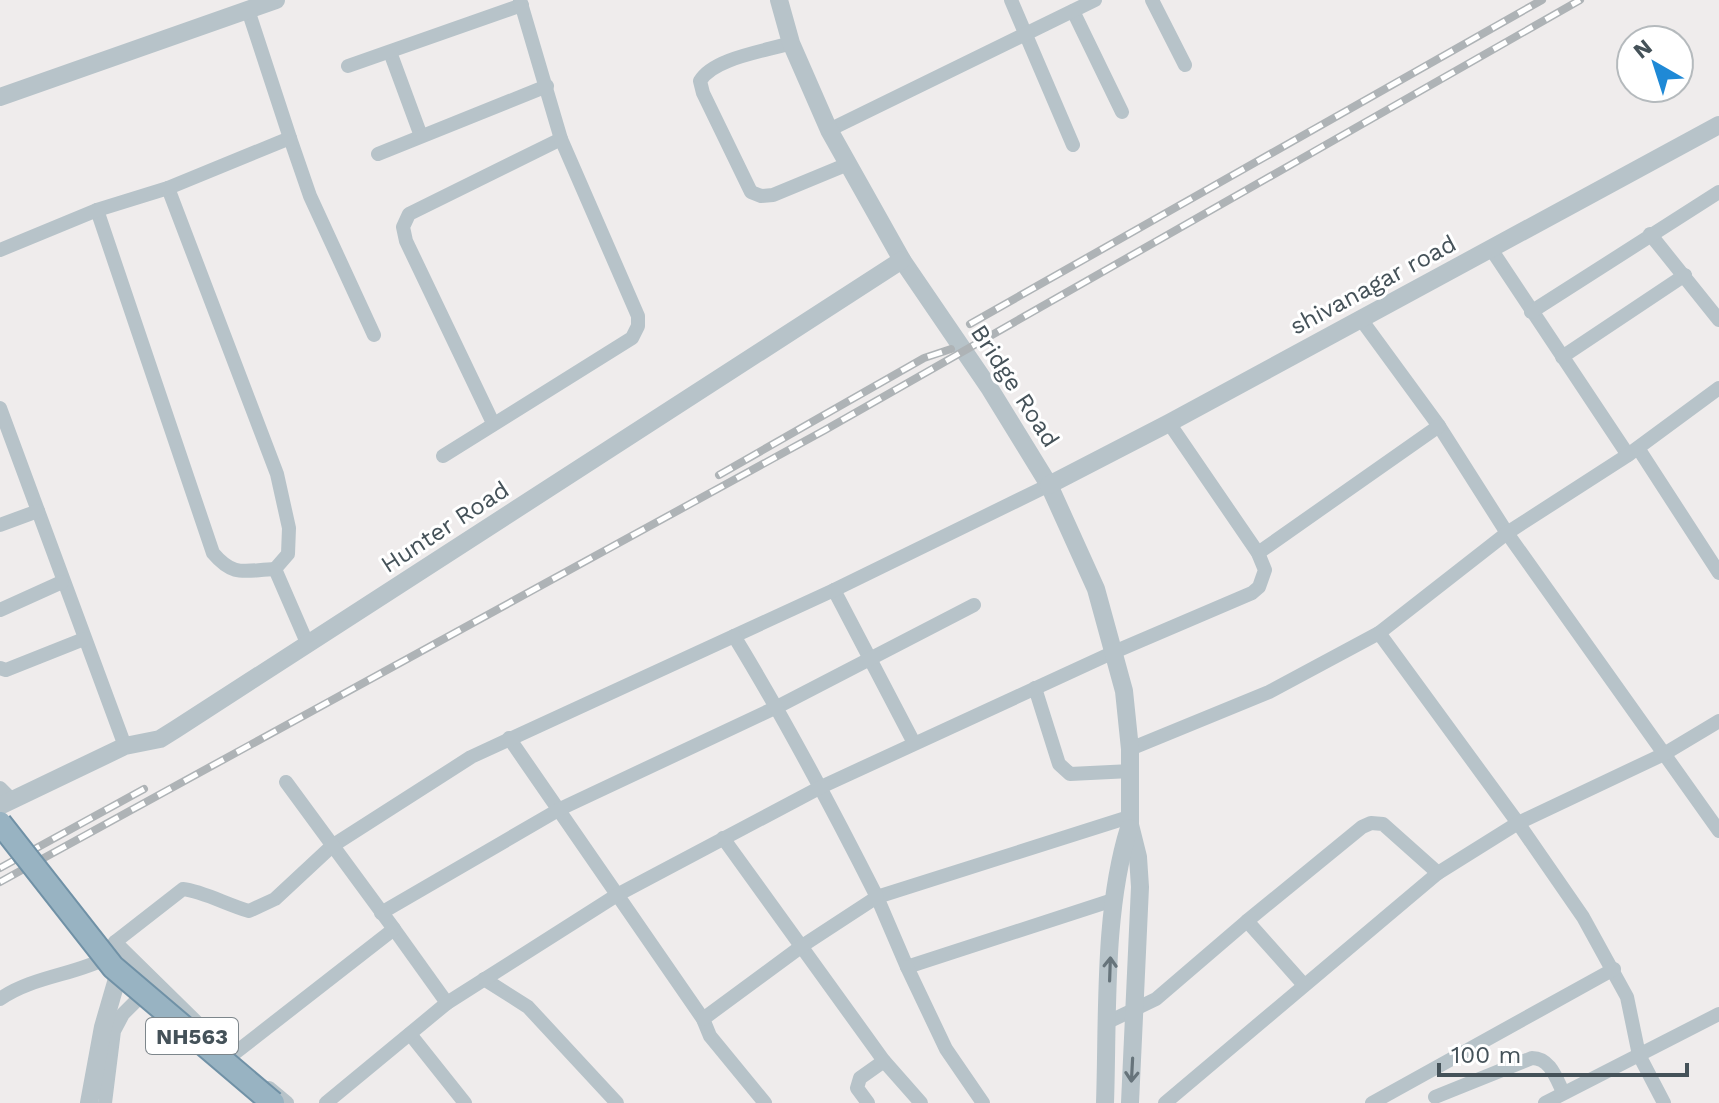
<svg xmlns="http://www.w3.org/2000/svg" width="1719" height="1103" font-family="'Work Sans',sans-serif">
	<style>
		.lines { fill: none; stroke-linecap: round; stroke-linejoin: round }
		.minor { stroke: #b7c3c9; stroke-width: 14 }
		.tertiary { stroke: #b7c3c9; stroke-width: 18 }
		.rail-casing { stroke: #aeb3b6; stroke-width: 8 }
		.rail { stroke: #fff; stroke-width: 5; stroke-dasharray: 15; stroke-linecap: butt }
		.trunk-bridge-casing { stroke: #7091a6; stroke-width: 26; stroke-linecap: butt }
		.trunk-bridge { stroke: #98b3c2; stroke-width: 22 }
		.oneway { stroke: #67747b }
		.labels { text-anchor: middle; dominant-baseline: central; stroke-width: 6; stroke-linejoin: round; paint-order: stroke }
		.shield { fill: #fff; stroke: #7d868b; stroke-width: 2 }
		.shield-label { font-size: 22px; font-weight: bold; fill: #455259 }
		.street-label { font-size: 24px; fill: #455259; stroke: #fff }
	</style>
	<rect width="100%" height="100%" fill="#efecec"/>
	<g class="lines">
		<g class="minor">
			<polyline points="1011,0 1073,145"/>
			<polyline points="1152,0 1185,65"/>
			<polyline points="1073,11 1122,112"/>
			<path d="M791,43C766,51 713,58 700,81L703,93L751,192L761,196L773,195L848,164"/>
			<polyline points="390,52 421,136"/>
			<polyline points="348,66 522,5"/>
			<polyline points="829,130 1095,0"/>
			<polyline points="290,138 310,196 374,335"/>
			<polyline points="378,154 547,86"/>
			<polyline points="168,188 277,474 289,528 288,554 275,569 308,645"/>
			<path d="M97,210L213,553C234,578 245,570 275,569"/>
			<polyline points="1650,234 1719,320"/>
			<polyline points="1491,249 1628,455"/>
			<polyline points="0,250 97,210 168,188 290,138 248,10"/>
			<polyline points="1531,312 1719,192"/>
			<polyline points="1360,318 1439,426 1507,533 1719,831"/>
			<polyline points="1562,357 1685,275"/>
			<polyline points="0,408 125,746"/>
			<polyline points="493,423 406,241 403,227 409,214 561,139"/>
			<polyline points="1638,448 1719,573"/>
			<polyline points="443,456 632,338 638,326 638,316 561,139 520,0"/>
			<polyline points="0,525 38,511"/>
			<polyline points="1258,553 1439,426"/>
			<polyline points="834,590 914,743"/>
			<polyline points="0,610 62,582"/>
			<polyline points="1379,633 1518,823 1583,917 1627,997 1639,1055 1664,1103"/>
			<polyline points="0,668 6,670 84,639"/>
			<polyline points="1035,688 1059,764 1070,774 1131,771"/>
			<polyline points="509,738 703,1019 710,1036 765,1103"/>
			<polyline points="1130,749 1269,692 1379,633 1507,533 1628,455 1719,388"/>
			<polyline points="0,788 12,800"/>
			<polyline points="723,838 884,1061 921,1103"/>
			<polyline points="1113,900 907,967 877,897 1129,817"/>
			<polyline points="381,913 560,809 777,707 974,605"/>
			<polyline points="1247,921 1304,985"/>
			<polyline points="394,929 447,1003"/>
			<path d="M115,942L183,889C202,891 228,905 249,911L275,899L332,846L471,757L834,590L1049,485"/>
			<polyline points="115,942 223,1048"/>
			<polyline points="907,967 946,1049 983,1103"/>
			<polyline points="484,979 528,1007 617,1103"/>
			<path d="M0,999C33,976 76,975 111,956"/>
			<path d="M703,1019L802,946L877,897C832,808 786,721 734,636"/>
			<polyline points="1108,1022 1156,999 1247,921 1362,827 1371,823 1383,824 1438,873"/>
			<polyline points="410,1034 465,1103"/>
			<polyline points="231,1056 394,929 286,782"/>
			<polyline points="269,1088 287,1103"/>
			<path d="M1435,1097L1532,1058C1550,1058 1556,1078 1563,1092"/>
			<polyline points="105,1103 114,1031 123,1014 148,989"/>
			<polyline points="326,1103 447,1003 617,895 821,787 1114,652 1252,593 1259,587 1265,570 1258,553 1169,423"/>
			<polyline points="868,1103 857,1088 860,1078 884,1061"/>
			<polyline points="1165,1103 1438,873 1518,823 1664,754 1719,721"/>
			<polyline points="1372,1103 1614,969"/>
			<polyline points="1545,1103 1719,1014"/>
		</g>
		<g class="tertiary">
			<polyline points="779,0 791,43 829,130 902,260 990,389 1049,485 1096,589 1124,691 1130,749 1130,825 1138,857 1140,887 1130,1103"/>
			<polyline points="0,97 276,0"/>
			<polyline points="1049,485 1169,423 1719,125"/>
			<polyline points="0,806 125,746 160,739 176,729 902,260"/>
			<polyline points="89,1103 103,1027 119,972"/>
			<path d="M1105,1103C1108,1016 1103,911 1129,828"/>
		</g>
		<g class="rail-casing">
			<g id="rail">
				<polyline points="970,324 1542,0"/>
				<polyline points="719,475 924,358 951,349"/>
				<polyline points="0,868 144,789"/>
				<polyline points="0,882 825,430 1580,0"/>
			</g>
		</g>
		<use href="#rail" class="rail"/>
		<g class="trunk-bridge-casing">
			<polyline id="trunk-bridge" points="0,823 113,967 273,1103"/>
		</g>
		<use href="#trunk-bridge" class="trunk-bridge"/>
	</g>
	<defs><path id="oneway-shaft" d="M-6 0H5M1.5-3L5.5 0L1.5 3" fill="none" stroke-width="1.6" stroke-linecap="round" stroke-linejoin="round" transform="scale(2)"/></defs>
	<g class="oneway">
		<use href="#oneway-shaft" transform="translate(1110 969) rotate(-88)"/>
		<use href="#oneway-shaft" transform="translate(1132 1070) rotate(93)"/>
	</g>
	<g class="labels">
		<rect class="shield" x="146" y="1018" width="92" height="36" rx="6"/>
		<g class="shield-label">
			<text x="192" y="1036">NH563</text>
		</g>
		<g class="street-label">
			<text transform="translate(1373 285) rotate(-28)">shivanagar road</text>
			<text transform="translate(1015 386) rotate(57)">Bridge Road</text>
			<text transform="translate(445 527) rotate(-33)">Hunter Road</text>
		</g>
	</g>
	<g transform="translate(1655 64) rotate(321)"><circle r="38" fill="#ffffff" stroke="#b5babd" stroke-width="2"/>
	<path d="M0-6L14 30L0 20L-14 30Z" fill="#1f89d6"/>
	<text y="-12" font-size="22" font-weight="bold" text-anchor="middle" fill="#455259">N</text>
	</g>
	<path d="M1439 1063v12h248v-12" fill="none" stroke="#455259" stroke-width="4"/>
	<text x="1451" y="1063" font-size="24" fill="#455259" stroke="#ffffff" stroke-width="6" paint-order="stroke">100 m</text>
</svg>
